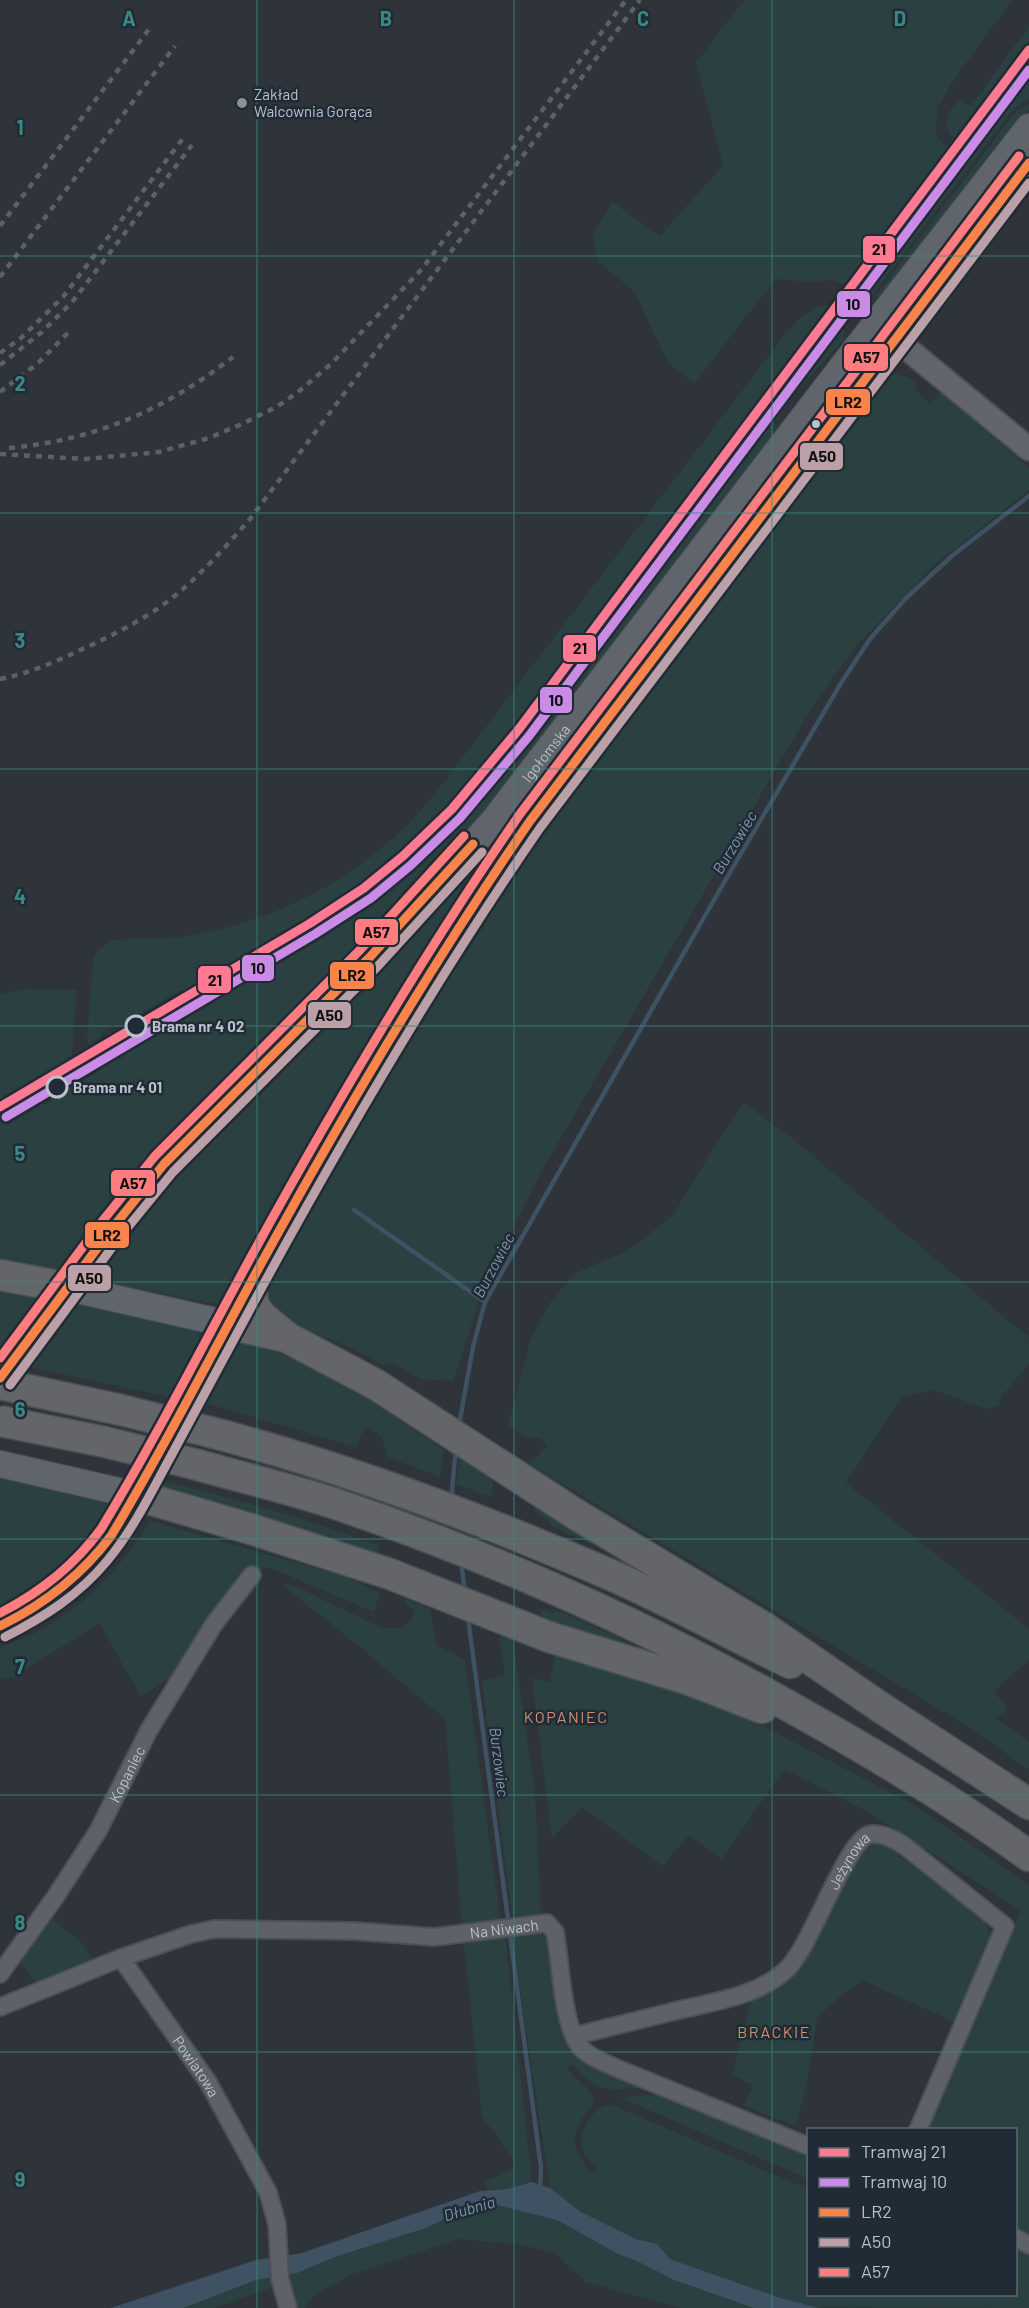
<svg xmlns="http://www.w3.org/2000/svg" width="1029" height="2308" font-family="Barlow,sans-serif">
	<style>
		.green { fill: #2b4141 }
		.water { fill: #3e5263 }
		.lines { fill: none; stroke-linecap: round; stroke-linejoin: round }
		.stream { stroke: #3e5263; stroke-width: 4.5 }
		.street-casing { stroke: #4c5055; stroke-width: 20 }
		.secondary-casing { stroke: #4c5055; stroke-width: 26 }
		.primary-casing { stroke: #4c5157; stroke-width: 28 }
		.highway-casing { stroke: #4b5055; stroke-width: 33 }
		.street { stroke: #5e6268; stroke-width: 16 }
		.secondary { stroke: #62666c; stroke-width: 22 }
		.primary { stroke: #5f656a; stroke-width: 26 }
		.highway { stroke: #636568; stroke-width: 30 }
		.rail { stroke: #5c6166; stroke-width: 4.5; stroke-dasharray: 6 6; stroke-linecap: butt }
		.highway-bridge-casing { stroke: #4b5055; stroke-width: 33; stroke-linecap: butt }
		.highway-bridge { stroke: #636568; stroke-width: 30 }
		.bus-1-casing { stroke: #212b35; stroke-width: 14 }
		.bus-2-casing { stroke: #212b35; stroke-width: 14 }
		.bus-3-casing { stroke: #212b35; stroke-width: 14 }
		.bus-1 { stroke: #f8844c; stroke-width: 9 }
		.bus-2 { stroke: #bba0a7; stroke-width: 9 }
		.bus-3 { stroke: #ff7c7f; stroke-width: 9 }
		.tram-1-casing { stroke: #212b35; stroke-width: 14 }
		.tram-2-casing { stroke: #212b35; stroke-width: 14 }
		.tram-1 { stroke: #fe7a93; stroke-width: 9 }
		.tram-2 { stroke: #ca8be6; stroke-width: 9 }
		.grid { fill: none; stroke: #3a8985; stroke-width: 1.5; stroke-opacity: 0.55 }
		.poi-dot { fill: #889098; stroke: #212b35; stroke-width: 2 }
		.bus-dot { fill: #b9c1ca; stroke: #212b35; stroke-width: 2 }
		.stop-dot { fill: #212b35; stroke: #b9c1ca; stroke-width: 3 }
		.labels { text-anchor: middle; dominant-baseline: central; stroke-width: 5; stroke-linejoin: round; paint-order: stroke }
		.poi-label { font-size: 15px; fill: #b9c1ca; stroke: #212b35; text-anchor: start }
		.street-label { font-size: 15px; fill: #b9c1ca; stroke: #212b35 }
		.stop-label { font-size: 15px; font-weight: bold; fill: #b9c1ca; stroke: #212b35; text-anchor: start }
		.water-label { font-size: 16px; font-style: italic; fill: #7c96aa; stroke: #212b35 }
		.neighbourhood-label { font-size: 16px; letter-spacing: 1.5px; fill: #ce8e70; stroke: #212b35 }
		.grid-label { font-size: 20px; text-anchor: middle; font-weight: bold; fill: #3a8985; stroke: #212b35; stroke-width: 5; stroke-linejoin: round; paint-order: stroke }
		.line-badge { stroke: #212b35; stroke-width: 2 }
		.pale-badge-label { font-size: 16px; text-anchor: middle; font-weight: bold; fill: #111 }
	</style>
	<rect width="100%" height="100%" fill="#2e343a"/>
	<g class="green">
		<path d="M744,0H1012L953,81L938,107L936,131L938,138L947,146L953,138C941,122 947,112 960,99L971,106L1029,26V44L848,286L831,280L808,282L776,279L694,383L668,363L635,292L597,261L593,235L612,202L660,236L723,165L696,63Z"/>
		<polygon points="1029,71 1029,99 1014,108 873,294 867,294 865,297 861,295"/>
		<polygon points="1029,105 1029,109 989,155 889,289 883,296 874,298 1016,111"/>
		<polygon points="1001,222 1003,224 1002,231 942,310 927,325 924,325 926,315 980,244"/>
		<path d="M826,305L833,307L501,746C467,789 430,830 387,865C324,916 251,954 182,995L179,991L116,1028L113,1024L101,1032L102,1036L89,1044L87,1040L93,958L97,951L112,940C140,938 170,940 198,934C278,919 353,880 410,822C426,806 439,788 453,770L770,354C785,335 801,309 826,305Z"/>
		<polygon points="845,315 848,318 843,324 845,335 843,340 797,391 774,423 777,426 770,447 454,854 153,1159 64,1268 53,1273 0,1266 0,1122 3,1120 7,1125 44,1103 45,1105 58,1097 57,1095 103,1068 100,1062 315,935 361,906 410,867 452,828 510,762"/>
		<polygon points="897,373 918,382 914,389 931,404 940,392 1029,468 1029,490 935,564 854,648 805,719 541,1172 483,1289 453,1381 421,1379 392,1363 381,1364 354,1349 284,1320 266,1316 259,1286 478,911 875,384"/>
		<polygon points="796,442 760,506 494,856 227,1306 96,1281 93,1277 97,1268 154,1196 266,1071"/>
		<polygon points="25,989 77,990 72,1056 84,1053 0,1103 0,994"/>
		<polygon points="744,1103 787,1134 1029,1338 1029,1363 1002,1396 999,1406 987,1409 934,1390 901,1397 846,1483 1029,1629 1029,1660 994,1691 1007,1709 996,1719 1029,1742 1029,1770 969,1727 529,1464 547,1446 541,1439 524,1436 508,1426 530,1341 550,1303 574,1274 624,1252 641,1241 673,1215 714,1148"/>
		<polygon points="0,1283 50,1292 0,1359"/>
		<path d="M79,1302L193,1327C213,1349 185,1378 173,1398L21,1365L67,1307Z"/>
		<polygon points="231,1336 292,1358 357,1391 444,1450 440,1477 388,1457 381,1436 365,1426 356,1447 195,1400"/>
		<polygon points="460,1455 493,1478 492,1497 456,1484"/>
		<polygon points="0,1478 112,1501 115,1507 93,1541 55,1581 0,1617"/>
		<path d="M151,1478C229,1497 305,1518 380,1546L377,1557L154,1492Z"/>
		<polygon points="534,1503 616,1555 549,1525 550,1522 535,1513"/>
		<path d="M150,1521L346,1577L380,1593L374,1612L268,1567L243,1576L176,1675L140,1696L100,1623L13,1677L0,1680V1647C13,1642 27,1637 39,1631C78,1612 129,1560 150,1521Z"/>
		<polygon points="290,1584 382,1628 402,1628 413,1619 414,1611 405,1603 405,1598 430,1608 436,1645 465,1660 500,1919 462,1926 445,1719 337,1628 282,1585"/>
		<polygon points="540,1608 553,1613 557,1610 633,1645 541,1619"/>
		<polygon points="499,1634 513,1639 535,1793 541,1915 512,1916 482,1681 505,1675"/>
		<polygon points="556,1650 669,1685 774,1732 913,1804 1029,1885 1029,2237 1016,2230 1016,2130 923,2129 934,2109 1021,1911 870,1813 784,1769 722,1859 689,1835 663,1866 582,1807 552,1839 532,1678 550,1682"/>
		<polygon points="878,1840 986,1921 991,1941 957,2023 862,1980 837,1999 817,2018 807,2083 796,2126 744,2106 753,2085 732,2075 752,1999 777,1984 854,1855"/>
		<polygon points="53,1920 82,1943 93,1960 37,1983 20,1962 47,1923"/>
		<path d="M544,1932L550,1941L568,2035L642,2085L639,2088C603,2090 597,2092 572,2064L566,2068L593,2096C594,2104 591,2107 586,2113C568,2137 572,2152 592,2172L597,2167C591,2162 584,2156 582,2148C578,2132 594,2103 612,2105L808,2189V2294H1016V2247L1029,2254V2308L812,2307L780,2298L670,2259L657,2244L636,2239L581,2212L550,2188L512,1936Z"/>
		<polygon points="505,1936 532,2182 506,2189 486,2189 486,2181 513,2169 514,2160 482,2116 464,1944"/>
		<polygon points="663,2094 808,2153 808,2179 619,2097"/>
		<polygon points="487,2205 502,2205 557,2220 616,2253 639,2262 674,2280 754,2308 682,2308 586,2282 555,2253 523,2245 458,2239 352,2274 314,2295 304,2308 294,2308 285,2275 297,2273 335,2257 426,2228 453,2215"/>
		<polygon points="276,2276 278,2285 215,2308 183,2308 256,2280"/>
	</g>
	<polygon class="water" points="532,2182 550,2188 581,2212 636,2239 657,2244 670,2259 780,2298 819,2308 754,2308 674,2280 639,2262 616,2253 557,2220 497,2205 487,2205 453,2215 426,2228 335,2257 297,2273 256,2280 183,2308 111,2308 256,2260 302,2253 480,2191 506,2189"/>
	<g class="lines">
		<g class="stream">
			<polyline points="354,1210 485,1302"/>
			<polyline points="459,1425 473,1347 485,1302 722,886 841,683 870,639 906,598 953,555 1029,496"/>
			<polyline points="453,1499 452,1489 456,1448"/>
			<polyline points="461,1561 465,1592"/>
			<polyline points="468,1618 541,2168 540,2190"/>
		</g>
		<g class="street-casing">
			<g id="street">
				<path id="s1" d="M121,1958L208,2082L268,2192L277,2224L280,2279L288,2308"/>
				<path id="s2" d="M0,1974L56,1896L98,1831L149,1730L214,1624L252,1575"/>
				<path id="s3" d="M0,2007L121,1958L191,1934L214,1929L354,1931L434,1937L547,1923L555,1932C561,1961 562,2027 581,2048C592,2059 608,2064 621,2070L808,2146"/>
				<path id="s4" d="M574,2036C606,2028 639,2020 671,2012C710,2002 760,1997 789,1967C812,1942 846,1844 868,1835C880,1831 897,1841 906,1847L1005,1926L918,2130"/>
				<polyline points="1016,2238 1029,2245"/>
			</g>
		</g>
		<g class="secondary-casing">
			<polyline id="secondary" points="882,328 1029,449"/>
		</g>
		<g class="primary-casing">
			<g id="primary">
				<polyline points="69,1288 228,1324"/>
				<path id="s5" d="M0,1378L110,1231L164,1164L369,958L436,886L495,819L852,354L1029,127"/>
				<polyline points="0,1464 135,1495"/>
				<path d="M0,1626C47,1604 81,1579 111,1536C153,1468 188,1396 227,1326C321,1154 416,981 530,821L1029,163"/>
			</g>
		</g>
		<g class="highway-casing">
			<g id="highway">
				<polyline points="0,1275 69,1288"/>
				<polyline points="252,1280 252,1294 254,1306 262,1317 288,1338 375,1384 577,1515 765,1628 880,1707 1029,1804"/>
				<polyline points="228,1324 282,1336"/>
				<path d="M214,1433C351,1469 482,1519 611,1575C672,1602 730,1634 790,1663"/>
				<path d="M198,1465C244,1478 291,1489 336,1504C498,1559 653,1629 801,1713C880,1757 956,1803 1029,1856"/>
				<polyline points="135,1495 251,1529 390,1574 549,1637 690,1680 762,1708"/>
			</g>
		</g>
		<use href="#street" class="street"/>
		<use href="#secondary" class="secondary"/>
		<use href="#primary" class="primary"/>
		<use href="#highway" class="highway"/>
		<g class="rail">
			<polyline points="0,226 150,28"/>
			<polyline points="0,277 175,46"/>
			<polyline points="0,353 21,338 63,297 184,137"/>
			<polyline points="0,365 42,332 73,301 192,145"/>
			<polyline points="0,392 37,364 71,330"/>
			<path d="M9,448C96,440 164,410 233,357"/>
			<polyline points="0,454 85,459 159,452 209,438 244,423 278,406 298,392 331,364 421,270 626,0"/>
			<path d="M0,679C27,674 53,663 78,651C103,640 127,628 151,613C189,589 220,553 250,519L640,0"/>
		</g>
		<g class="highway-bridge-casing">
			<g id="highway-bridge">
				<polyline points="0,1384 121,1410 214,1433"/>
				<polyline points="0,1421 105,1442 198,1465"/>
			</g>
		</g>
		<use href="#highway-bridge" class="highway-bridge"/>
		<g class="bus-1-casing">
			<g id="bus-1">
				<polyline points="0,1378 110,1231 164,1164 369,958 473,844"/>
				<path d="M0,1626C45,1604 81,1576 111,1536C165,1447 212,1353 262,1262C345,1111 432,963 530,821L1029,163"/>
			</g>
		</g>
		<g class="bus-2-casing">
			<g id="bus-2">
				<polyline points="10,1385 119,1238 173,1172 378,966 482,852"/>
				<path d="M5,1637C44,1617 79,1595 107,1561C133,1530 152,1491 171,1456C199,1404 227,1352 255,1300C343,1138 435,980 540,828L1029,183"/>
			</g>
		</g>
		<g class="bus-3-casing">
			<g id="bus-3">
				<polyline points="0,1358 100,1224 155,1156 360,950 464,836"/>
				<path d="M0,1613C41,1592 74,1566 101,1529C155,1440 202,1347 252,1255C335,1104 422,956 520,814L1019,156"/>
			</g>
		</g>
		<use href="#bus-1" class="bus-1"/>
		<use href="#bus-2" class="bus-2"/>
		<use href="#bus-3" class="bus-3"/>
		<g class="tram-1-casing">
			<polyline id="tram-1" points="0,1107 309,924 364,888 403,856 452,809 519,729 1029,50"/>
		</g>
		<g class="tram-2-casing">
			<polyline id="tram-2" points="6,1117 315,934 371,898 411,865 460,818 529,736 1029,70"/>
		</g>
		<use href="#tram-1" class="tram-1"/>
		<use href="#tram-2" class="tram-2"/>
	</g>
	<path class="grid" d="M257,0V2308M514,0V2308M772,0V2308M0,256H1029M0,513H1029M0,769H1029M0,1026H1029M0,1282H1029M0,1539H1029M0,1795H1029M0,2052H1029"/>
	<circle class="poi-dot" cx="242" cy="103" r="6"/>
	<circle class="bus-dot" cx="816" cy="424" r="5"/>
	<g class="stop-dot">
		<circle cx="136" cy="1026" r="10"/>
		<circle cx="57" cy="1087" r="10"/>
	</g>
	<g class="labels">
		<g class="poi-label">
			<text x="254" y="94">Zakład<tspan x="254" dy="17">Walcownia Gorąca</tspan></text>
		</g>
		<g class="street-label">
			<text stroke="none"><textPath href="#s5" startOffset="831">Igołomska</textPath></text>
			<text stroke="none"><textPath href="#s2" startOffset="237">Kopaniec</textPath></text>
			<text stroke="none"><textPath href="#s4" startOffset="350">Jeżynowa</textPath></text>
			<text stroke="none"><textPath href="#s3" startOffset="519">Na Niwach</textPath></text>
			<text stroke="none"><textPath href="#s1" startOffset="132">Powiatowa</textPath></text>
		</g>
		<g class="stop-label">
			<text x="152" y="1026">Brama nr 4 02</text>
			<text x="73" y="1087">Brama nr 4 01</text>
		</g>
		<g class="water-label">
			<text transform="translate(734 842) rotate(-59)">Burzowiec</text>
			<text transform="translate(493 1265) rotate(-62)">Burzowiec</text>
			<text transform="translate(500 1762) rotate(83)">Burzowiec</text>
			<text transform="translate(469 2208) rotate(-16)">Dłubnia</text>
		</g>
		<g class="neighbourhood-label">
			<text x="566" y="1716">KOPANIEC</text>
			<text x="774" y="2031">BRACKIE</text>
		</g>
	</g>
	<g class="grid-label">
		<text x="129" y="26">A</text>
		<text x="386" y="26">B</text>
		<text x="643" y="26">C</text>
		<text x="900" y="26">D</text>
		<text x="20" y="135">1</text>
		<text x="20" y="391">2</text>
		<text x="20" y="648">3</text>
		<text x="20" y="904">4</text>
		<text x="20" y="1161">5</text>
		<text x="20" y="1417">6</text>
		<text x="20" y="1674">7</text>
		<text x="20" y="1930">8</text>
		<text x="20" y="2187">9</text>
	</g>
	<g class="line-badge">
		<rect x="862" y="235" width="34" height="29" rx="6" fill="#fe7a93"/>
		<rect x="836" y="290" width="35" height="28" rx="6" fill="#ca8be6"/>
		<rect x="843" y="343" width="46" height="29" rx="6" fill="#ff7c7f"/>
		<rect x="825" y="388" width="46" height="28" rx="6" fill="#f8844c"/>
		<rect x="799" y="442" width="45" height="29" rx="6" fill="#bba0a7"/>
		<rect x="562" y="634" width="35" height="29" rx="6" fill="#fe7a93"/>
		<rect x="539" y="686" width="34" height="28" rx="6" fill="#ca8be6"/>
		<rect x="354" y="918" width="45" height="28" rx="6" fill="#ff7c7f"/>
		<rect x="241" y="954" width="34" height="28" rx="6" fill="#ca8be6"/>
		<rect x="329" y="961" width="46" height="29" rx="6" fill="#f8844c"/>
		<rect x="197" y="965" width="35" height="29" rx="6" fill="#fe7a93"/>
		<rect x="307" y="1001" width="45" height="28" rx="6" fill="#bba0a7"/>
		<rect x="110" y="1169" width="46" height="28" rx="6" fill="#ff7c7f"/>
		<rect x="84" y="1221" width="46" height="28" rx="6" fill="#f8844c"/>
		<rect x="67" y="1264" width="45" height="28" rx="6" fill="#bba0a7"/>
	</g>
	<g class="pale-badge-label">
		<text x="879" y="255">21</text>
		<text x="853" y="310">10</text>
		<text x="866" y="363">A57</text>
		<text x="848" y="408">LR2</text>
		<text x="822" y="462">A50</text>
		<text x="580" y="654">21</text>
		<text x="556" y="706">10</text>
		<text x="376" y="938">A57</text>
		<text x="258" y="974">10</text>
		<text x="352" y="981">LR2</text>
		<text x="215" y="986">21</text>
		<text x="329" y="1021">A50</text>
		<text x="133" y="1189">A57</text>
		<text x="107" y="1241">LR2</text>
		<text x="89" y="1284">A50</text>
	</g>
	<rect x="807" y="2128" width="210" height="168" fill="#212b35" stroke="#5e6771" stroke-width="1.5"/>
	<rect x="819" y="2148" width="30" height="9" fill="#fe7a93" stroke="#5e6771" stroke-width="1.5"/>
	<text x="861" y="2158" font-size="18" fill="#b9c1ca">Tramwaj 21</text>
	<rect x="819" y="2178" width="30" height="9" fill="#ca8be6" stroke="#5e6771" stroke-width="1.5"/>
	<text x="861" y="2188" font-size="18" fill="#b9c1ca">Tramwaj 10</text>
	<rect x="819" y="2208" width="30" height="9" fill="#f8844c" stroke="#5e6771" stroke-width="1.5"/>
	<text x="861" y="2218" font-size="18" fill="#b9c1ca">LR2</text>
	<rect x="819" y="2238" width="30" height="9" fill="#bba0a7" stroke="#5e6771" stroke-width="1.5"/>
	<text x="861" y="2248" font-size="18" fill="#b9c1ca">A50</text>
	<rect x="819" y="2268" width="30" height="9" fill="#ff7c7f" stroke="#5e6771" stroke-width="1.5"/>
	<text x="861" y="2278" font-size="18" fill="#b9c1ca">A57</text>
</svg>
